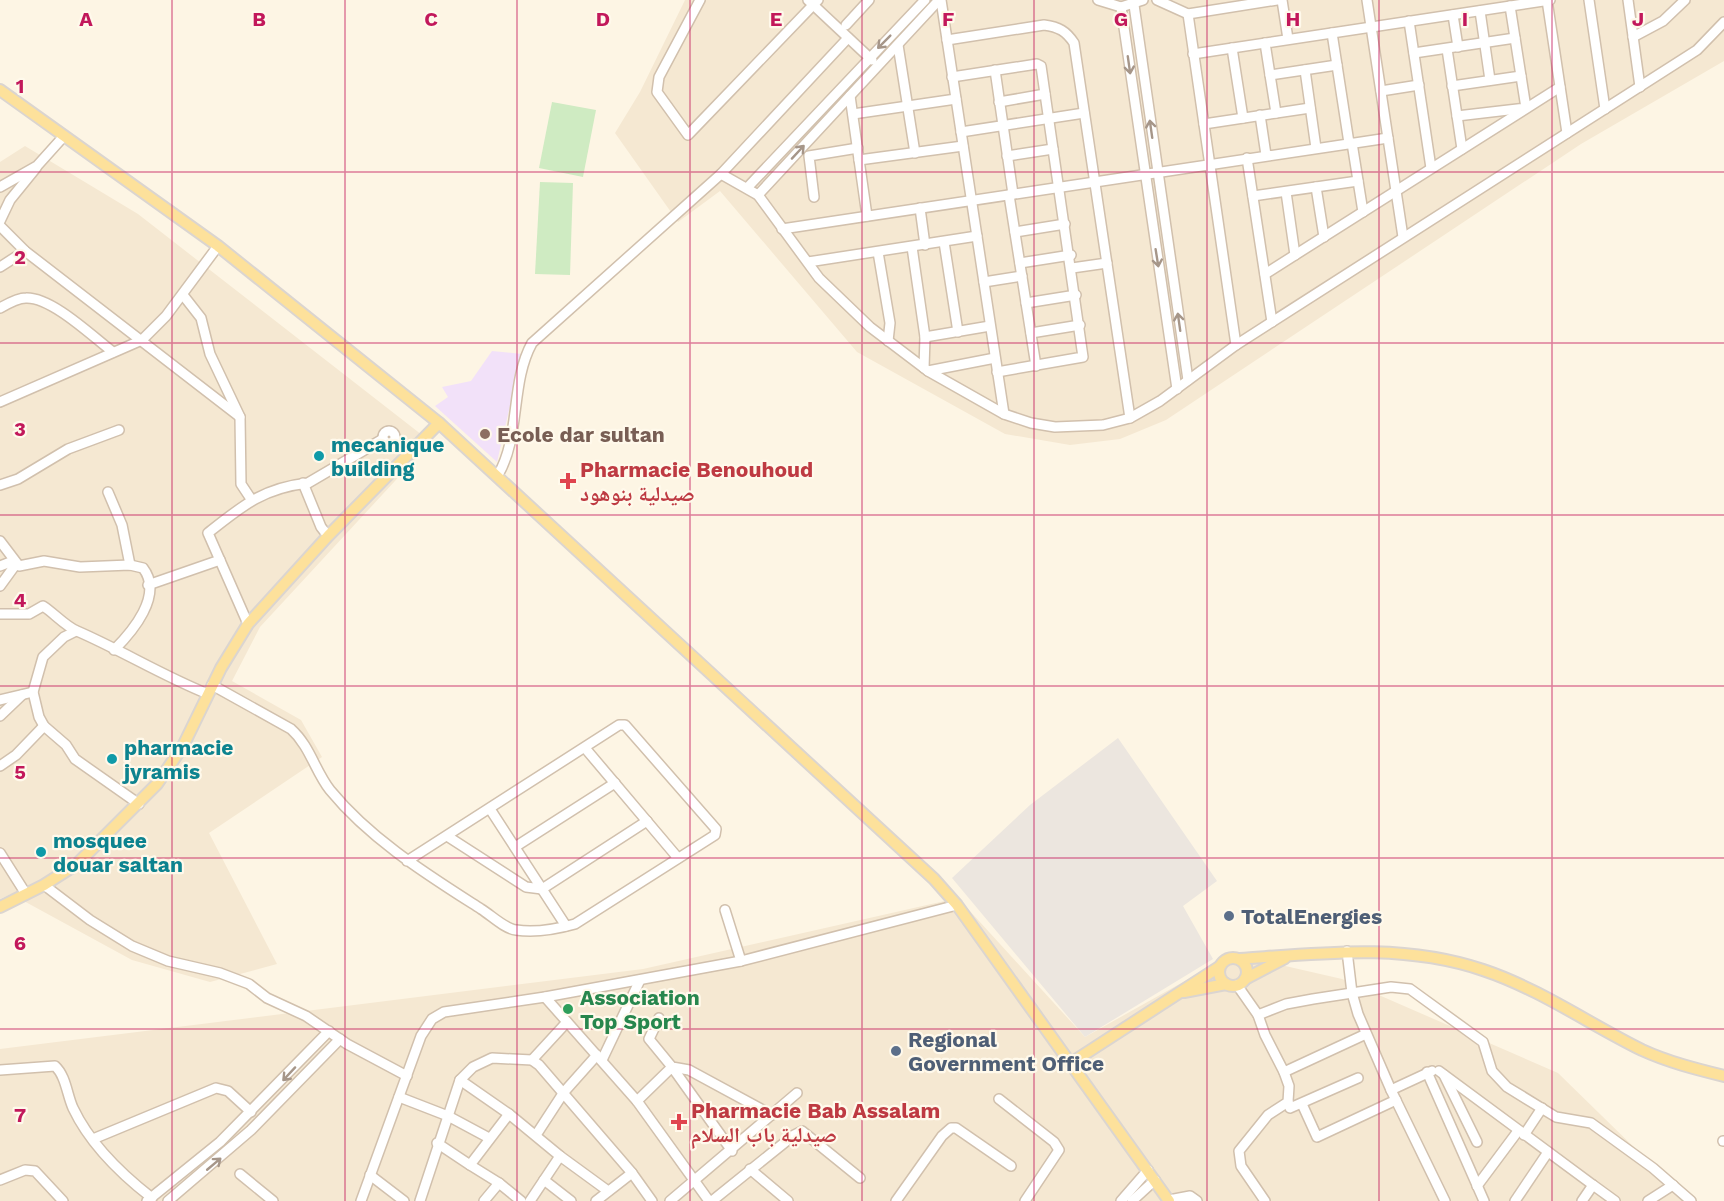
<svg xmlns="http://www.w3.org/2000/svg" width="1724" height="1201" font-family="'Work Sans','Noto Naskh Arabic',sans-serif">
	<style>
		.residential { fill: #f5e8d2 }
		.industrial { fill: #ece6df }
		.education { fill: #f2e1f9 }
		.green { fill: #cfebc2 }
		.lines { fill: none; stroke-linecap: round; stroke-linejoin: round }
		.minor-casing { stroke: #d1c0ad; stroke-width: 12 }
		.major-casing { stroke: #dbd5d0; stroke-width: 14 }
		.minor { stroke: #fff; stroke-width: 9 }
		.major { stroke: #fde19b; stroke-width: 10 }
		.oneway { stroke: #a69689 }
		.grid { fill: none; stroke: #c2185b; stroke-width: 1.5; stroke-opacity: 0.55 }
		.education-dot { fill: #8d6e63; stroke: #fff9eb; stroke-width: 2 }
		.culture-dot { fill: #0f9aa8; stroke: #fff9eb; stroke-width: 2 }
		.health-dot { fill: #e0444e; stroke: #fff9eb; stroke-width: 2 }
		.service-dot { fill: #5c6f8a; stroke: #fff9eb; stroke-width: 2 }
		.leisure-dot { fill: #2e9e5b; stroke: #fff9eb; stroke-width: 2 }
		.labels { text-anchor: middle; dominant-baseline: central; stroke-width: 4.5; stroke-linejoin: round; paint-order: stroke }
		.education-label { font-size: 21px; font-weight: bold; fill: #785e54; stroke: #fff9eb; text-anchor: start }
		.culture-label { font-size: 21px; font-weight: bold; fill: #0d838f; stroke: #fff9eb; text-anchor: start }
		.health-label { font-size: 21px; font-weight: bold; fill: #be3a42; stroke: #fff9eb; text-anchor: start }
		.service-label { font-size: 21px; font-weight: bold; fill: #4e5e75; stroke: #fff9eb; text-anchor: start }
		.leisure-label { font-size: 21px; font-weight: bold; fill: #27864d; stroke: #fff9eb; text-anchor: start }
		.grid-label { font-size: 20px; text-anchor: middle; font-weight: bold; fill: #c2185b; stroke: #fff9eb; stroke-width: 4.5; stroke-linejoin: round; paint-order: stroke }
	</style>
	<rect width="100%" height="100%" fill="#fdf5e4"/>
	<g class="residential">
		<polygon points="685,0 1724,0 1724,61 1581,144 1166,420 1120,439 1070,445 1005,434 857,352 720,191 678,222 615,133 640,92"/>
		<polygon points="25,146 138,214 431,442 260,627 232,681 301,720 322,757 209,833 277,964 210,982 132,960 11,894 0,899 0,162"/>
		<polygon points="958,898 1085,1037 1233,954 1342,979 1558,1073 1689,1201 0,1201 0,1049 643,969"/>
	</g>
	<polygon class="industrial" points="1118,738 1217,881 1183,906 1213,959 1085,1037 952,878 1030,805"/>
	<polygon class="education" points="492,351 522,354 497,462 435,406 448,397 442,387 471,381"/>
	<g class="green">
		<polygon points="552,102 596,110 583,177 539,168"/>
		<polygon points="540,182 573,183 570,275 535,274"/>
	</g>
	<g class="lines">
		<g class="minor-casing">
			<g id="minor">
				<polyline points="700,0 659,77 657,92 688,135 818,0"/>
				<polyline points="808,0 872,60"/>
				<polyline points="941,0 1004,414"/>
				<polyline points="1098,0 1121,7 1143,0"/>
				<polyline points="1157,0 1188,14 1277,0"/>
				<polyline points="1282,0 1288,39"/>
				<polyline points="1367,0 1403,237"/>
				<polyline points="1547,0 1567,133"/>
				<polyline points="1589,0 1605,109"/>
				<polyline points="1628,0 1640,87"/>
				<polyline points="1134,5 1188,380"/>
				<polyline points="1121,7 1177,389"/>
				<polyline points="1480,11 1490,80"/>
				<polyline points="1188,14 1236,345"/>
				<polyline points="1453,15 1458,47"/>
				<polyline points="1409,21 1431,168"/>
				<polyline points="846,25 869,0"/>
				<polyline points="1332,33 1349,143"/>
				<polyline points="1633,37 1663,21 1685,0"/>
				<path d="M947,40L1044,25C1059,27 1066,31 1074,43L1130,418"/>
				<polyline points="1265,43 1276,113"/>
				<polyline points="898,45 915,153"/>
				<polyline points="1232,48 1243,118"/>
				<polyline points="1447,49 1462,149"/>
				<polyline points="1414,53 1515,38"/>
				<polyline points="1193,54 1550,0"/>
				<polyline points="995,70 1013,194"/>
				<polyline points="1305,70 1316,148"/>
				<polyline points="1270,75 1337,65"/>
				<polyline points="952,77 1037,64 1041,66 1083,357 997,372"/>
				<polyline points="1452,86 1521,76"/>
				<polyline points="1381,91 1419,85"/>
				<polyline points="850,96 867,216"/>
				<polyline points="999,102 1045,94"/>
				<polyline points="853,114 956,99"/>
				<polyline points="1260,115 1266,155"/>
				<polyline points="1457,116 1526,108 1510,6"/>
				<polyline points="1204,124 1310,108"/>
				<polyline points="961,132 1084,113"/>
				<polyline points="1352,143 1363,212"/>
				<polyline points="1007,156 1053,149"/>
				<polyline points="1247,158 1272,322"/>
				<polyline points="859,160 963,146"/>
				<polyline points="721,174 758,195 819,278 870,327 928,371 1004,414 1031,423 1055,427 1103,425 1130,418 1160,401 1236,345 1697,50 1724,22"/>
				<polyline points="0,187 37,166 64,136"/>
				<polyline points="1316,187 1324,237"/>
				<polyline points="747,188 925,0"/>
				<polyline points="1286,192 1295,255"/>
				<polyline points="758,195 939,0"/>
				<polyline points="1009,195 1036,366"/>
				<polyline points="1253,196 1358,181"/>
				<polyline points="814,197 809,156 858,148"/>
				<polyline points="920,208 925,245"/>
				<polyline points="0,221 10,200 36,168"/>
				<polyline points="0,226 25,251 240,417"/>
				<polyline points="782,229 1388,138"/>
				<polyline points="1015,232 1065,224"/>
				<polyline points="944,242 958,332"/>
				<polyline points="912,247 925,337 924,368"/>
				<polyline points="878,252 890,323 888,341"/>
				<polyline points="808,262 977,236"/>
				<polyline points="1020,263 1071,255"/>
				<polyline points="0,267 25,251"/>
				<polyline points="1072,268 1107,263"/>
				<polyline points="1265,274 1560,87"/>
				<polyline points="984,282 1022,276"/>
				<polyline points="183,295 201,318 210,354 240,417 241,484 251,499"/>
				<polyline points="1026,303 1076,295"/>
				<path d="M0,308C7,304 18,298 26,298C52,297 93,337 113,352"/>
				<polyline points="1031,333 1080,325"/>
				<polyline points="925,337 990,326"/>
				<polyline points="928,371 995,358"/>
				<polyline points="0,402 142,340 166,316 218,246"/>
				<circle cx="389" cy="437" r="6"/>
				<path d="M498,475C521,436 510,383 532,343L721,174L848,38"/>
				<polyline points="303,483 321,527 328,536"/>
				<polyline points="0,485 18,479 68,449 119,430"/>
				<polyline points="108,492 122,525 130,565"/>
				<path d="M0,541L19,566L44,561L80,567L130,565L143,568C164,595 132,632 114,650"/>
				<polyline points="0,566 13,561"/>
				<polyline points="148,585 220,560"/>
				<polyline points="0,586 16,564"/>
				<path d="M0,614H29L43,606C54,613 65,626 77,631C121,650 163,676 208,694"/>
				<path d="M248,624L208,533C242,506 263,488 308,483L383,439"/>
				<polyline points="76,631 64,637 43,657 33,692 39,717 44,726 66,745 75,759 139,804"/>
				<path d="M212,685L291,729C310,746 315,771 330,790C371,840 428,875 481,909C491,915 505,929 516,930C535,933 557,929 575,924L715,835L716,829L625,725H619L407,861"/>
				<polyline points="0,700 33,692"/>
				<polyline points="0,716 22,695"/>
				<polyline points="585,748 678,858"/>
				<polyline points="0,766 16,755 44,726"/>
				<polyline points="490,809 566,926"/>
				<polyline points="447,836 526,887 542,889 647,821"/>
				<polyline points="515,847 615,783"/>
				<polyline points="0,853 26,894"/>
				<polyline points="44,885 90,920 132,946 168,961 220,973 249,984 267,998 306,1016 347,1044 407,1076"/>
				<polyline points="725,910 741,961"/>
				<polyline points="1347,951 1352,993 1358,1014 1391,1090 1445,1201"/>
				<polyline points="1237,985 1258,1015 1265,1035 1284,1072 1289,1086 1288,1102 1268,1115 1239,1151 1241,1166 1265,1201"/>
				<polyline points="545,997 637,1101 709,1201"/>
				<polyline points="1258,1015 1286,1004 1313,999 1391,987 1410,989 1483,1042 1492,1071 1507,1087 1556,1117 1591,1123 1653,1168 1691,1201"/>
				<polyline points="659,1018 649,1039 672,1067 689,1070 772,1115"/>
				<polyline points="532,1060 567,1022"/>
				<polyline points="602,1060 640,980"/>
				<path d="M0,1070L55,1066C66,1076 67,1095 73,1108C90,1144 121,1174 152,1198"/>
				<polyline points="1439,1071 1593,1185"/>
				<polyline points="1284,1072 1366,1034"/>
				<polyline points="1427,1072 1484,1201"/>
				<polyline points="1444,1075 1477,1142"/>
				<polyline points="460,1080 509,1114"/>
				<polyline points="1391,1090 1432,1071"/>
				<polyline points="399,1097 448,1116 489,1138"/>
				<polyline points="999,1099 1054,1142 1059,1150 1025,1201"/>
				<polyline points="637,1101 672,1067 732,1151"/>
				<polyline points="1288,1102 1290,1108 1358,1078"/>
				<polyline points="1302,1104 1317,1137 1396,1100"/>
				<polyline points="536,1135 564,1092 597,1055"/>
				<polyline points="1524,1135 1542,1108"/>
				<polyline points="93,1139 216,1088 228,1091 251,1112"/>
				<polyline points="1723,1141 1724,1141"/>
				<polyline points="437,1143 470,1165"/>
				<polyline points="560,1156 608,1191"/>
				<polyline points="750,1169 788,1201"/>
				<polyline points="240,1174 273,1201"/>
				<polyline points="370,1175 404,1201"/>
				<polyline points="0,1180 25,1170 35,1171 63,1201"/>
				<polyline points="544,1180 571,1201"/>
				<polyline points="1477,1186 1518,1131"/>
				<polyline points="1169,1200 1190,1196 1197,1201"/>
				<polyline points="147,1201 220,1142 329,1031"/>
				<polyline points="168,1201 251,1130 340,1039"/>
				<polyline points="361,1201 421,1036 432,1019 444,1012 545,997 741,961 957,905"/>
				<polyline points="420,1201 460,1080 473,1067 492,1058 532,1060 539,1065 632,1173 652,1201"/>
				<polyline points="484,1201 499,1183"/>
				<polyline points="521,1201 499,1183 470,1165 509,1114 560,1156 530,1201"/>
				<polyline points="596,1201 632,1173"/>
				<polyline points="670,1201 797,1093"/>
				<polyline points="712,1201 794,1135 802,1131 860,1178"/>
				<polyline points="896,1201 942,1136 951,1128 956,1128 1011,1166"/>
				<polyline points="1121,1201 1148,1170"/>
				<polyline points="1132,1201 1155,1180"/>
				<polyline points="1515,1201 1548,1152"/>
				<polyline points="1582,1201 1593,1185 1615,1201"/>
				<polyline points="1648,1201 1673,1185"/>
			</g>
		</g>
		<g class="major-casing">
			<g id="major">
				<polyline points="0,90 218,246 439,423 934,879 957,905 1169,1201"/>
				<polyline points="0,907 44,885 77,864 157,784 183,746 221,668 248,624 328,536 439,423"/>
				<circle cx="1233" cy="972" r="14"/>
				<path d="M1240,959C1322,953 1403,943 1483,970C1540,989 1589,1024 1642,1050C1668,1062 1696,1069 1724,1076"/>
				<polyline points="1245,979 1285,958"/>
				<polyline points="1184,992 1226,984"/>
				<polyline points="1071,1063 1219,967"/>
			</g>
		</g>
		<use href="#minor" class="minor"/>
		<use href="#major" class="major"/>
	</g>
	<defs><path id="oneway-shaft" d="M-6 0H5M1.5-3L5.5 0L1.5 3" fill="none" stroke-width="1.6" stroke-linecap="round" stroke-linejoin="round" transform="scale(1.5)"/></defs>
	<g class="oneway">
		<use href="#oneway-shaft" transform="translate(884 42) rotate(135)"/>
		<use href="#oneway-shaft" transform="translate(1129 65) rotate(82)"/>
		<use href="#oneway-shaft" transform="translate(1151 129) rotate(-98)"/>
		<use href="#oneway-shaft" transform="translate(798 152) rotate(-47)"/>
		<use href="#oneway-shaft" transform="translate(1157 258) rotate(81)"/>
		<use href="#oneway-shaft" transform="translate(1179 322) rotate(-98)"/>
		<use href="#oneway-shaft" transform="translate(289 1074) rotate(133)"/>
		<use href="#oneway-shaft" transform="translate(214 1164) rotate(-40)"/>
	</g>
	<path class="grid" d="M172,0V1201M345,0V1201M517,0V1201M690,0V1201M862,0V1201M1034,0V1201M1207,0V1201M1379,0V1201M1552,0V1201M0,172H1724M0,343H1724M0,515H1724M0,686H1724M0,858H1724M0,1029H1724"/>
	<circle class="education-dot" cx="485" cy="434" r="6"/>
	<g class="culture-dot">
		<circle cx="319" cy="456" r="6"/>
		<circle cx="112" cy="759" r="6"/>
		<circle cx="41" cy="852" r="6"/>
	</g>
	<g class="health-dot">
		<path d="M565 472h6v6h6v6h-6v6h-6v-6h-6v-6h6z"/>
		<path d="M676 1113h6v6h6v6h-6v6h-6v-6h-6v-6h6z"/>
	</g>
	<g class="service-dot">
		<circle cx="1229" cy="916" r="6"/>
		<circle cx="896" cy="1051" r="6"/>
	</g>
	<circle class="leisure-dot" cx="568" cy="1009" r="6"/>
	<g class="labels">
		<g class="education-label">
			<text x="497" y="434">Ecole dar sultan</text>
		</g>
		<g class="culture-label">
			<text x="331" y="444">mecanique<tspan x="331" dy="24">building</tspan></text>
			<text x="124" y="747">pharmacie<tspan x="124" dy="24">jyramis</tspan></text>
			<text x="53" y="840">mosquee<tspan x="53" dy="24">douar saltan</tspan></text>
		</g>
		<g class="health-label">
			<text x="580" y="469">Pharmacie Benouhoud<tspan x="580" dy="24">صيدلية بنوهود</tspan></text>
			<text x="691" y="1110">Pharmacie Bab Assalam<tspan x="691" dy="24">صيدلية باب السلام</tspan></text>
		</g>
		<g class="service-label">
			<text x="1241" y="916">TotalEnergies</text>
			<text x="908" y="1039">Regional<tspan x="908" dy="24">Government Office</tspan></text>
		</g>
		<g class="leisure-label">
			<text x="580" y="997">Association<tspan x="580" dy="24">Top Sport</tspan></text>
		</g>
	</g>
	<g class="grid-label">
		<text x="86" y="26">A</text>
		<text x="259" y="26">B</text>
		<text x="431" y="26">C</text>
		<text x="603" y="26">D</text>
		<text x="776" y="26">E</text>
		<text x="948" y="26">F</text>
		<text x="1121" y="26">G</text>
		<text x="1293" y="26">H</text>
		<text x="1465" y="26">I</text>
		<text x="1638" y="26">J</text>
		<text x="20" y="93">1</text>
		<text x="20" y="264">2</text>
		<text x="20" y="436">3</text>
		<text x="20" y="607">4</text>
		<text x="20" y="779">5</text>
		<text x="20" y="950">6</text>
		<text x="20" y="1122">7</text>
	</g>
</svg>
